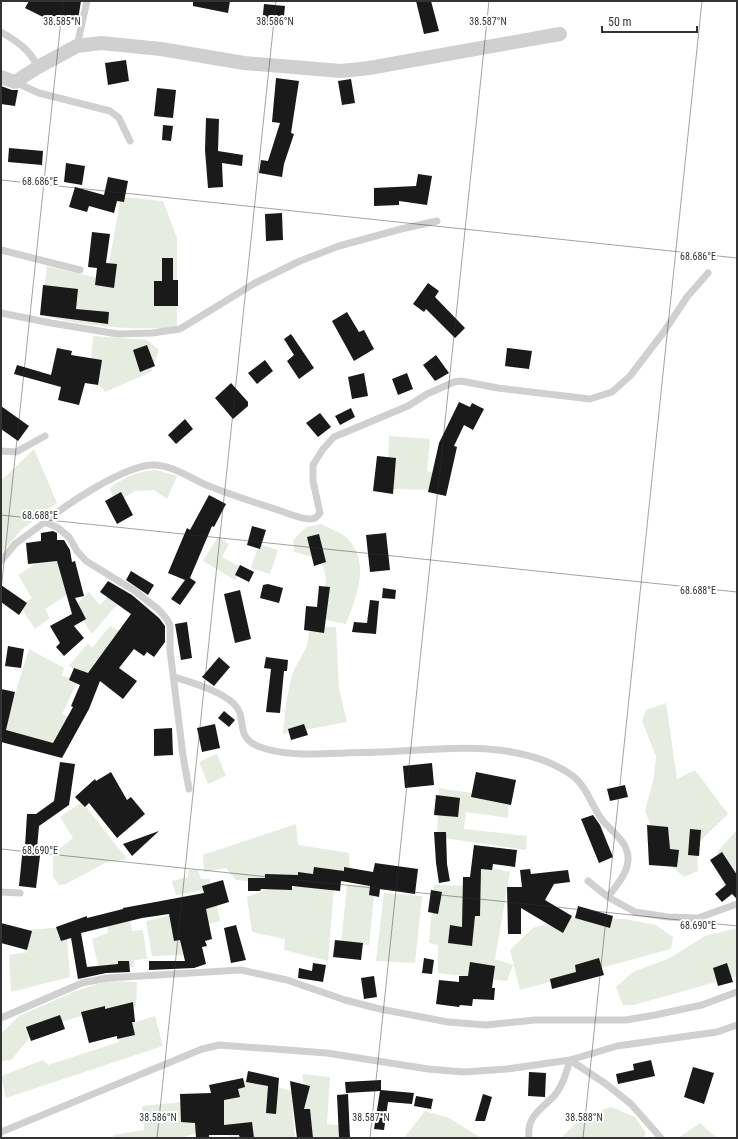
<svg xmlns="http://www.w3.org/2000/svg" width="738" height="1139" font-family="'Roboto Condensed',sans-serif">
	<style>
		.green { fill: #e6ecdf }
		.building { fill: #1a1a1a }
		.lines { fill: none; stroke-linecap: round; stroke-linejoin: round }
		.lane { stroke: #d0d0d0; stroke-width: 7 }
		.street { stroke: #d0d0d0; stroke-width: 14 }
		.ticks { fill: none; stroke: #333; stroke-width: 1; stroke-opacity: 0.45 }
		.ticks-label { font-size: 10px; text-anchor: middle; fill: #333; stroke: #fff; stroke-width: 4; stroke-linejoin: round; paint-order: stroke }
	</style>
	<rect width="100%" height="100%" fill="#fff"/>
	<g class="green">
		<path d="M121,197L163,201L177,238V327C135,331 81,326 41,315L47,266L106,280Z"/>
		<polygon points="93,336 147,340 159,350 151,372 105,392 90,374"/>
		<polygon points="389,436 430,439 427,471 440,474 439,490 387,489"/>
		<polygon points="34,449 57,503 21,530 1,554 1,481"/>
		<path d="M156,470L177,476L167,499L154,490L135,491L115,503L110,488C125,477 137,471 156,470Z"/>
		<path d="M321,524C328,528 342,532 348,539C371,564 356,597 346,624L321,619L326,578L321,559L294,552L293,540L306,527Z"/>
		<polygon points="218,537 229,544 222,557 242,568 235,580 203,561"/>
		<polygon points="259,544 278,550 270,574 251,568"/>
		<polygon points="55,551 79,587 45,609 50,618 35,629 20,606 32,598 18,575"/>
		<polygon points="89,592 100,605 111,593 119,602 92,634 74,607"/>
		<polygon points="110,626 128,636 88,677 69,666 88,643 92,648"/>
		<polygon points="310,626 336,627 339,689 347,722 283,734 286,703 292,674 307,646"/>
		<polygon points="29,649 64,668 62,676 78,680 62,714 73,718 57,749 4,730"/>
		<polygon points="666,703 677,779 695,770 728,814 697,844 698,871 684,877 664,859 645,811 654,777 656,756 642,721 646,710"/>
		<polygon points="217,754 226,776 208,784 199,762"/>
		<polygon points="439,788 509,799 508,818 466,812 464,829 527,836 526,850 437,837"/>
		<polygon points="82,802 127,859 105,863 66,884 59,885 53,877 53,854 73,838 60,817"/>
		<polygon points="296,824 298,845 349,853 350,879 252,882 236,880 226,868 204,872 203,855"/>
		<polygon points="737,830 737,881 717,852"/>
		<polygon points="479,865 510,872 495,959 513,965 507,981 438,973 438,945 429,943 434,885 475,886"/>
		<polygon points="188,870 198,870 201,879 210,879 210,889 176,895 172,881 188,877"/>
		<polygon points="347,885 375,886 369,945 341,944"/>
		<polygon points="274,887 334,887 328,961 284,950 285,939 252,932 247,897"/>
		<polygon points="384,893 422,896 415,963 376,961"/>
		<polygon points="216,900 220,921 193,928 189,919"/>
		<polygon points="176,914 183,955 152,956 146,921"/>
		<polygon points="563,918 625,919 656,925 673,937 671,949 520,990 510,950 533,928"/>
		<polygon points="130,919 132,931 143,930 147,959 134,960 134,967 99,969 92,939 108,933 106,922"/>
		<polygon points="66,927 70,977 11,992 9,955 28,952 27,930"/>
		<polygon points="737,928 737,976 634,1005 623,1005 616,987 633,972 670,958 705,936"/>
		<polygon points="108,981 137,982 136,1007 88,1014 37,1029 11,1060 1,1061 1,1034 19,1016 76,991"/>
		<polygon points="155,1016 163,1046 6,1098 1,1076 43,1060 48,1065 119,1042 117,1028"/>
		<polygon points="303,1074 330,1077 327,1124 345,1126 352,1138 305,1138"/>
		<polygon points="251,1079 291,1091 295,1138 246,1138 246,1136 231,1138 220,1126 226,1088"/>
		<polygon points="192,1101 199,1132 182,1138 114,1138 113,1135 144,1130 142,1106"/>
		<polygon points="611,1107 635,1117 646,1133 643,1138 561,1138 582,1117"/>
		<polygon points="425,1111 449,1118 481,1138 404,1138"/>
		<polygon points="700,1123 717,1138 678,1138"/>
	</g>
	<g class="building">
		<polygon points="29,1 81,1 78,20 47,15 45,18 25,8"/>
		<polygon points="193,1 230,1 228,13 193,6"/>
		<polygon points="416,1 431,1 439,31 424,34"/>
		<polygon points="264,4 285,6 283,26 262,24"/>
		<polygon points="126,60 129,81 108,85 105,63"/>
		<polygon points="276,78 299,81 291,133 294,134 284,164 282,177 259,173 261,160 268,161 280,123 272,122"/>
		<polygon points="351,79 355,103 342,105 338,81"/>
		<polygon points="1,86 12,90 18,90 15,106 1,104"/>
		<polygon points="157,88 176,90 173,118 154,116"/>
		<polygon points="206,118 219,119 218,151 243,155 242,166 222,163 223,187 208,188 205,150"/>
		<polygon points="163,125 173,126 171,141 162,140"/>
		<polygon points="9,148 43,151 42,165 8,162"/>
		<polygon points="66,163 85,166 82,185 64,182"/>
		<polygon points="418,174 432,176 427,205 399,201 399,205 374,206 374,188 416,186"/>
		<polygon points="108,177 128,181 124,202 117,201 114,213 89,206 87,212 69,207 75,187 104,195"/>
		<polygon points="282,213 283,240 266,241 265,214"/>
		<polygon points="92,232 110,234 106,263 117,264 114,288 95,285 97,268 88,267"/>
		<polygon points="162,258 173,258 173,280 178,280 178,306 154,306 154,281 162,281"/>
		<polygon points="428,283 439,291 435,297 465,328 455,338 426,309 424,312 413,304"/>
		<polygon points="43,285 78,289 76,309 109,312 108,324 40,315"/>
		<polygon points="347,312 359,332 364,330 374,349 354,361 332,321"/>
		<polygon points="291,334 314,368 299,379 287,361 294,355 284,339"/>
		<polygon points="147,345 155,366 140,372 133,350"/>
		<polygon points="57,348 72,351 71,355 102,360 98,385 85,383 79,405 58,400 61,387 14,374 17,365 51,375"/>
		<polygon points="507,348 532,351 529,369 505,366"/>
		<polygon points="436,355 449,373 435,381 423,365"/>
		<polygon points="265,360 273,371 257,384 248,373"/>
		<polygon points="364,373 368,396 352,399 348,377"/>
		<polygon points="407,373 413,389 398,395 392,379"/>
		<polygon points="231,383 248,402 248,406 233,419 215,398"/>
		<polygon points="459,402 470,407 472,403 484,409 473,430 464,425 454,446 457,447 446,496 428,492 439,443"/>
		<polygon points="1,406 29,426 18,441 1,429"/>
		<polygon points="351,408 355,417 340,425 335,416"/>
		<polygon points="320,413 331,427 318,437 306,423"/>
		<polygon points="185,419 193,429 176,444 168,435"/>
		<polygon points="377,456 396,458 393,494 373,491"/>
		<polygon points="121,492 133,515 117,524 105,501"/>
		<polygon points="209,495 226,504 214,527 212,526 190,578 196,582 180,605 171,599 185,580 168,573 187,528 190,530"/>
		<polygon points="252,526 266,530 260,549 247,545"/>
		<polygon points="53,531 57,533 57,540 64,540 70,550 72,562 75,561 84,596 75,598 86,619 74,626 84,638 64,656 56,647 60,643 50,626 72,614 57,561 28,564 26,543 41,541 41,533"/>
		<polygon points="386,533 390,570 370,572 366,535"/>
		<polygon points="319,534 326,562 314,566 307,537"/>
		<polygon points="240,565 254,572 249,582 235,575"/>
		<polygon points="131,571 154,585 148,595 126,580"/>
		<polygon points="108,581 132,595 159,618 165,626 165,642 154,657 147,652 144,656 134,649 119,668 137,681 123,699 100,681 89,709 62,758 1,742 1,689 15,692 6,730 53,743 73,707 71,706 80,685 69,680 74,668 88,673 131,614 100,592"/>
		<polygon points="268,584 283,588 279,603 260,598 263,585"/>
		<polygon points="1,585 27,603 19,615 1,602"/>
		<polygon points="319,586 330,587 324,633 304,630 306,606 317,607"/>
		<polygon points="383,588 396,590 395,599 382,598"/>
		<polygon points="240,590 251,639 235,643 224,594"/>
		<polygon points="370,600 379,601 376,634 352,632 354,622 367,623"/>
		<polygon points="187,622 192,658 181,660 175,624"/>
		<polygon points="8,646 24,649 21,668 5,666"/>
		<polygon points="219,657 230,667 214,686 202,677"/>
		<polygon points="266,657 288,660 287,671 284,671 280,713 266,712 271,669 264,668"/>
		<polygon points="224,711 235,720 229,727 218,718"/>
		<polygon points="215,724 220,748 202,752 197,728"/>
		<polygon points="304,724 308,735 291,740 288,729"/>
		<polygon points="172,728 173,755 154,756 154,729"/>
		<polygon points="60,762 75,764 69,805 39,826 37,848 41,848 36,888 19,886 23,846 25,846 27,814 36,814 54,801"/>
		<polygon points="432,763 434,785 405,788 403,766"/>
		<polygon points="111,772 127,800 131,797 145,814 117,838 89,803 85,807 75,797 95,779 96,781"/>
		<polygon points="476,772 516,780 511,805 471,797"/>
		<polygon points="625,785 628,797 610,801 607,789"/>
		<polygon points="436,795 460,798 458,817 434,815"/>
		<polygon points="593,815 600,825 613,857 599,863 581,819"/>
		<polygon points="647,825 668,827 670,849 679,850 677,867 649,865"/>
		<polygon points="690,829 701,830 699,856 688,855"/>
		<polygon points="159,831 132,856 123,844"/>
		<polygon points="434,832 446,832 447,864 450,881 439,883 436,863"/>
		<polygon points="474,845 517,850 515,867 493,864 492,870 481,869 480,916 475,916 472,946 448,943 450,925 462,927 463,877 470,877"/>
		<polygon points="722,852 737,875 737,899 732,894 722,902 715,894 726,885 710,860"/>
		<polygon points="375,863 418,869 415,894 380,889 379,897 369,895 370,886 341,881 340,891 292,886 292,890 261,889 260,891 248,891 248,878 265,878 265,874 298,875 298,872 313,874 314,867 344,871 344,867 373,872"/>
		<polygon points="530,869 531,874 568,870 570,882 554,884 545,900 572,916 563,933 521,908 521,934 508,934 507,887 522,887 520,870"/>
		<polygon points="223,880 229,902 206,909 212,939 205,941 207,946 202,947 206,964 194,968 149,970 149,961 185,961 180,940 174,941 169,914 142,918 81,933 87,967 118,964 118,961 129,961 130,972 106,973 78,979 71,938 61,941 56,927 87,916 87,918 123,909 123,908 204,893 202,886"/>
		<polygon points="431,890 442,892 438,914 428,912"/>
		<polygon points="578,906 613,916 610,928 575,918"/>
		<polygon points="1,923 32,931 27,950 1,943"/>
		<polygon points="236,925 246,960 231,963 224,928"/>
		<polygon points="335,940 363,943 361,960 333,957"/>
		<polygon points="424,958 434,960 432,974 422,973"/>
		<polygon points="599,958 604,975 552,989 550,979 576,972 575,965"/>
		<polygon points="470,962 495,966 492,988 495,988 494,1000 473,999 472,1006 460,1005 459,1007 436,1004 439,980 459,982 459,976 468,976"/>
		<polygon points="313,963 326,965 323,982 298,978 299,968 312,971"/>
		<polygon points="727,963 733,982 718,986 713,968"/>
		<polygon points="374,976 377,997 364,999 361,978"/>
		<polygon points="133,1002 135,1022 132,1022 135,1035 117,1039 117,1036 89,1043 81,1012 105,1006 105,1009"/>
		<polygon points="60,1015 65,1029 31,1041 26,1027"/>
		<polygon points="651,1060 655,1076 618,1084 616,1074 634,1070 633,1064"/>
		<polygon points="693,1067 714,1073 704,1104 684,1097"/>
		<polygon points="248,1071 279,1078 276,1114 266,1113 268,1086 246,1082"/>
		<polygon points="529,1072 546,1073 545,1097 528,1096"/>
		<polygon points="243,1078 245,1087 238,1089 240,1097 224,1100 224,1125 252,1122 254,1138 240,1138 239,1135 209,1135 209,1138 196,1138 195,1123 181,1122 180,1094 211,1093 209,1085"/>
		<polygon points="381,1080 381,1090 414,1093 412,1104 388,1102 384,1130 374,1129 380,1091 346,1093 345,1082"/>
		<polygon points="290,1081 310,1086 304,1109 310,1109 313,1138 297,1138"/>
		<polygon points="348,1094 350,1138 339,1138 337,1095"/>
		<polygon points="483,1094 492,1097 485,1121 475,1121"/>
		<polygon points="416,1096 433,1099 431,1109 414,1106"/>
	</g>
	<g class="lines">
		<g class="lane">
			<path d="M1,32C17,41 30,50 38,67"/>
			<polyline points="77,46 87,1"/>
			<polyline points="15,82 39,93 110,111 119,118 130,141"/>
			<polyline points="1,250 80,270"/>
			<polyline points="1,313 51,323 118,334 152,333 180,329 255,283 300,261 339,246 401,229 437,221"/>
			<polyline points="1,451 16,452 45,436"/>
			<path d="M45,522C67,504 126,464 155,465C173,466 189,477 206,485C229,494 253,502 278,510C287,513 300,519 310,519C315,519 317,517 320,513L313,481V465L323,449L334,437L408,406L427,394L454,382L461,381L498,388L590,399L612,392L630,376L663,333L687,297L708,273"/>
			<polyline points="1,561 15,544 45,522 58,528 69,537 77,551 86,561 135,591 158,609 166,618 170,625 170,650 183,756 189,789"/>
			<path d="M174,677C190,682 222,691 234,704C250,719 230,739 266,749C292,756 319,754 345,753C356,752 367,753 378,752C440,750 519,737 573,776C587,787 592,807 603,821C610,829 620,837 625,846C635,866 619,882 608,897"/>
			<polyline points="588,881 608,897 635,912 668,917 698,918 737,904"/>
			<polyline points="1,892 20,893"/>
			<polyline points="1,1018 82,983 107,978 241,970 287,980 345,1000 380,1009 448,1022 486,1025 535,1020 626,1020 655,1015 702,1005 737,992"/>
			<polyline points="1,1132 202,1049 219,1045 327,1053 428,1069 464,1072 507,1069 570,1060 617,1046 717,1032 737,1025"/>
			<path d="M529,1138C526,1116 542,1109 555,1095C563,1085 566,1073 570,1060L606,1084L631,1104L661,1138"/>
		</g>
		<polyline class="street" points="1,77 15,82 38,67 77,46 101,43 161,49 244,63 341,71 369,68 560,34"/>
	</g>
	<path class="ticks" d="M1,180L737,258M1,515L737,592M1,591L63,1M1,849L737,926M157,1138L276,1M370,1138L489,1M583,1138L702,1"/>
	<g class="ticks-label">
		<text x="62" y="25">38.585°N</text>
		<text x="275" y="25">38.586°N</text>
		<text x="488" y="25">38.587°N</text>
		<text x="40" y="185">68.686°E</text>
		<text x="698" y="260">68.686°E</text>
		<text x="40" y="519">68.688°E</text>
		<text x="698" y="594">68.688°E</text>
		<text x="40" y="854">68.690°E</text>
		<text x="698" y="929">68.690°E</text>
		<text x="158" y="1121">38.586°N</text>
		<text x="371" y="1121">38.587°N</text>
		<text x="584" y="1121">38.588°N</text>
	</g>
	<rect width="738" height="1139" fill="none" stroke="#333333" stroke-width="4"/>
	<path d="M602 26v6h95v-6" fill="none" stroke="#333333" stroke-width="2"/>
	<text x="608" y="26" font-size="12" fill="#333333" stroke="#ffffff" stroke-width="3" paint-order="stroke">50 m</text>
</svg>
